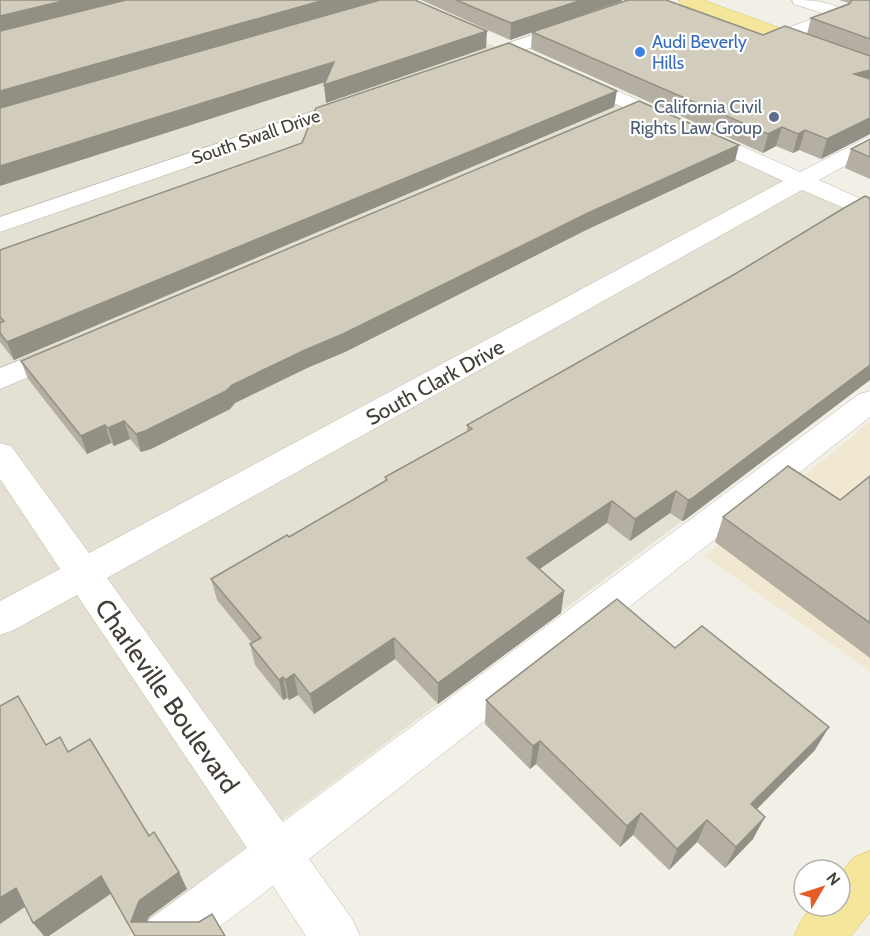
<svg xmlns="http://www.w3.org/2000/svg" width="870" height="936" font-family="Cabin,sans-serif">
	<style>
		.residential { fill: #e4e1d4 }
		.commercial { fill: #f1e8d2 }
		.lines { fill: none; stroke-linecap: round; stroke-linejoin: round }
		.minor-casing { stroke: #bbb7a9; stroke-width: 1 }
		.major-casing { stroke: #d7c56d; stroke-width: 1 }
		.minor { fill: #fff; fill-rule: evenodd }
		.major { fill: #f4e69b; fill-rule: evenodd }
		.wall { fill: #b4afa2 }
		.shaded-wall { fill: #928f84 }
		.building { fill: #d1ccbc; stroke: #928f84; stroke-width: 1.5 }
		.shop-dot { fill: #3f7fe0; stroke: #fff; stroke-width: 2 }
		.service-dot { fill: #5c6f8a; stroke: #fff; stroke-width: 2 }
		.labels { text-anchor: middle; dominant-baseline: central; stroke-width: 4.5; stroke-linejoin: round; paint-order: stroke }
		.far-shop-label { font-size: 18px; fill: #366cbe; stroke: #fff; text-anchor: start }
		.far-service-label { font-size: 18px; fill: #4e5e75; stroke: #fff; text-anchor: end }
		.far-street-label { font-size: 18px; fill: #433f36; stroke: #fff }
		.street-label { font-size: 21px; fill: #433f36; stroke: #fff }
		.near-street-label { font-size: 26px; fill: #433f36; stroke: #fff }
	</style>
	<rect width="100%" height="100%" fill="#f1efe6"/>
	<polygon class="residential" points="0,0 394,0 870,220 870,380 128,936 0,936"/>
	<polygon class="commercial" points="870,422 870,671 704,556"/>
	<g class="lines">
		<g class="minor-casing">
			<g id="minor">
				<polygon points="633,0 657,0 655,4 482,65 468,65 466,61 468,57"/>
				<path d="M792,0C810,0 834,0 846,15L843,19L789,40H777L774,36L777,32L825,14L794,4Z"/>
				<polygon points="575,72 800,172 870,136 870,152 819,180 870,203 870,219 802,190 107,578 283,822 859,394 870,391 870,417 309,859 352,919 360,936 306,936 273,886 207,936 142,936 150,919 247,848 77,595 14,630 0,635 0,601 60,569 0,479 0,443 11,446 89,553 783,181 568,82 565,78 568,74"/>
				<polygon points="355,97 362,99 365,103 362,107 0,232 0,217"/>
				<polygon points="64,343 74,346 78,352 74,358 0,389 0,368"/>
			</g>
		</g>
		<g class="major-casing">
			<g id="major">
				<polygon points="679,0 703,0 870,61 870,74 681,4"/>
				<polygon points="870,851 870,912 851,936 794,936 802,919 812,906 840,906 840,874 853,858"/>
			</g>
		</g>
		<use href="#minor" class="minor"/>
		<use href="#major" class="major"/>
	</g>
	<g class="wall">
		<polygon points="421,0 622,0 622,1 544,28 763,35 807,34 811,18 849,3 839,0 870,0 870,134 821,159 799,150 793,153 776,146 763,153 531,49 532,32 510,40"/>
		<polygon points="614,107 14,360 0,342 0,250"/>
		<polygon points="870,139 870,179 845,168 851,149"/>
		<polygon points="735,161 586,230 345,352 307,368 235,403 230,409 151,449 141,452 130,439 114,446 111,443 87,454 28,379 21,361"/>
		<polygon points="870,198 685,520 682,521 670,513 630,541 607,523 539,569 564,591 561,613 438,704 395,659 314,714 298,695 289,700 287,698 283,700 255,665 250,644 252,643 217,600 211,579 289,537 385,481 385,477 467,432 467,425"/>
		<polygon points="870,476 870,658 715,542 723,517 840,500"/>
		<polygon points="486,700 815,750 757,809 753,839 725,868 697,842 669,870 633,835 620,847 536,764 530,769 485,724"/>
	</g>
	<g class="shaded-wall">
		<polygon points="67,0 132,0 0,34 0,16"/>
		<polygon points="324,0 380,0 0,110 0,91"/>
		<polygon points="582,0 622,0 622,1 510,40 511,23"/>
		<polygon points="487,31 486,48 326,103 324,85"/>
		<polygon points="334,62 335,79 0,186 0,166"/>
		<polygon points="870,70 870,86 854,74"/>
		<polygon points="617,91 614,107 14,360 7,342"/>
		<polygon points="870,118 870,134 821,159 827,139"/>
		<polygon points="782,127 776,146 763,153 768,134"/>
		<polygon points="805,130 799,150 793,153 798,134"/>
		<polygon points="739,145 735,161 586,230 345,352 307,368 235,403 230,409 151,449 141,452 136,434 232,385 588,213"/>
		<polygon points="870,365 870,380 685,520 682,521 688,500"/>
		<polygon points="124,421 130,439 114,446 108,428"/>
		<polygon points="105,425 111,443 87,454 81,436"/>
		<polygon points="676,491 670,513 630,541 635,519"/>
		<polygon points="612,501 607,523 525,579 527,558"/>
		<polygon points="564,591 561,613 438,704 438,683"/>
		<polygon points="394,638 395,659 314,714 310,694"/>
		<polygon points="294,674 298,695 289,700 285,680"/>
		<polygon points="283,677 287,698 283,700 279,680"/>
		<polygon points="829,727 815,750 740,826 751,804"/>
		<polygon points="540,741 536,764 530,769 533,746"/>
		<polygon points="641,813 633,835 620,847 627,826"/>
		<polygon points="765,817 753,839 725,868 736,847"/>
		<polygon points="707,820 697,842 669,870 677,849"/>
		<polygon points="179,872 187,889 149,917 141,936 131,922 139,901"/>
		<polygon points="101,876 112,893 49,936 44,936 33,923"/>
		<polygon points="16,888 29,904 0,924 0,898"/>
	</g>
	<g class="building">
		<polygon points="0,0 67,0 0,16"/>
		<polygon points="126,0 324,0 0,91 0,31"/>
		<polygon points="380,0 415,0 487,31 324,85 334,62 0,166 0,108"/>
		<polygon points="456,0 582,0 511,23"/>
		<polygon points="628,0 666,0 763,35 785,26 870,56 870,70 854,74 870,79 870,118 827,139 805,130 798,134 782,127 768,134 532,32"/>
		<polygon points="852,0 870,0 870,39 811,18 849,4"/>
		<polygon points="509,43 617,91 7,342 0,333 0,323 4,321 0,317 0,250 302,143 316,108"/>
		<polygon points="639,101 739,145 588,213 343,334 305,350 232,385 226,391 145,431 136,434 124,421 108,428 105,425 81,436 21,361"/>
		<polygon points="870,139 870,157 851,149"/>
		<polygon points="865,196 870,198 870,365 691,499 688,500 676,491 635,519 612,501 527,558 564,591 438,683 394,638 310,694 294,674 285,680 283,677 279,680 250,644 261,638 211,579 287,535 289,537 387,480 385,477 472,429 467,425 735,274 844,208"/>
		<polygon points="788,466 840,500 870,476 870,623 723,517"/>
		<polygon points="617,599 675,648 702,626 829,727 751,804 765,817 736,847 707,820 677,849 641,813 627,826 540,741 533,746 486,700"/>
		<polygon points="18,696 46,745 60,737 68,752 90,739 149,836 154,832 179,872 139,901 131,922 199,922 212,914 225,936 135,936 101,876 33,923 16,888 0,898 0,706"/>
	</g>
	<circle class="shop-dot" cx="640" cy="52" r="6"/>
	<circle class="service-dot" cx="774" cy="117" r="6"/>
	<g class="labels">
		<g class="far-shop-label">
			<text x="652" y="42">Audi Beverly<tspan x="652" dy="21">Hills</tspan></text>
		</g>
		<g class="far-service-label">
			<text x="762" y="107">California Civil<tspan x="762" dy="21">Rights Law Group</tspan></text>
		</g>
		<g class="far-street-label">
			<text transform="translate(256 137) rotate(-19)">South Swall Drive</text>
		</g>
		<g class="street-label">
			<text transform="translate(435 382) rotate(-29)">South Clark Drive</text>
		</g>
		<g class="near-street-label">
			<text transform="translate(167 696) rotate(55)">Charleville Boulevard</text>
		</g>
	</g>
	<g transform="translate(822 888) rotate(51)"><circle r="28" fill="#ffffff" stroke="#b4b2af" stroke-width="1.5"/>
	<path d="M0-4.5L10 22L0 15L-10 22Z" fill="#e55c28"/>
	<text y="-9" font-size="16" font-weight="bold" text-anchor="middle" fill="#433f36">N</text>
	</g>
</svg>
